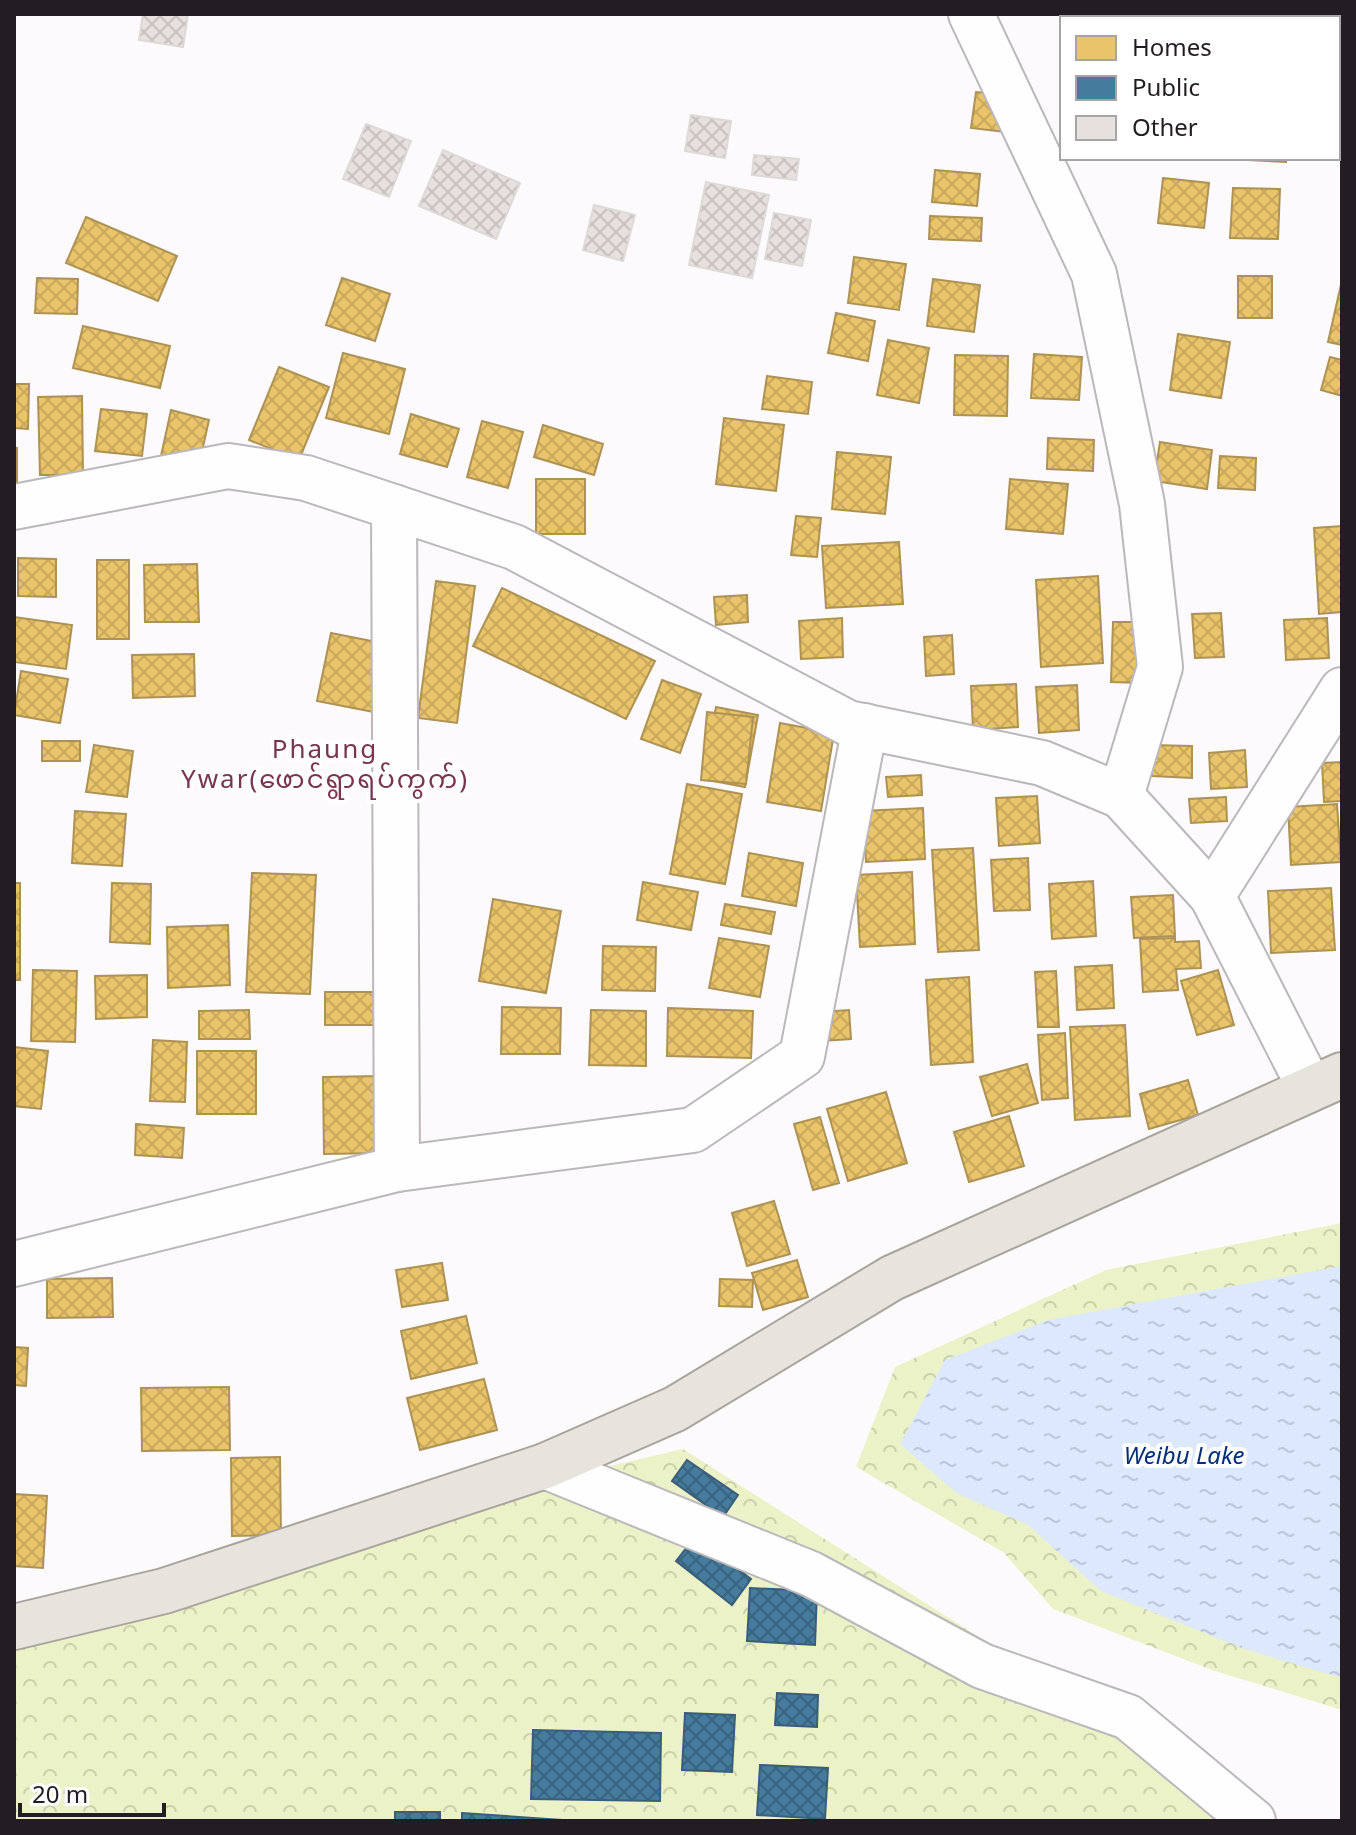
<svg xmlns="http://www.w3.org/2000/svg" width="1356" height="1835" font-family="'Noto Sans','Noto Sans Myanmar',sans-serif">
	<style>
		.park { fill: url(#park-crowns) }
		.water { fill: url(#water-ripples) }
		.homes { fill: url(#homes-cross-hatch); stroke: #ae9254; stroke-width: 2 }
		.public { fill: url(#public-cross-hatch); stroke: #3b5e78; stroke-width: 2 }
		.building { fill: url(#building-cross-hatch); stroke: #ded9d7; stroke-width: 2 }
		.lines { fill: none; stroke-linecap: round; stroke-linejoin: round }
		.minor-casing { stroke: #bbb7bb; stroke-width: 48 }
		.major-casing { stroke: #a9a49b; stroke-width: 48 }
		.minor { stroke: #fffeff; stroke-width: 44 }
		.major { stroke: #e7e4de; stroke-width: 44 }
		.labels { text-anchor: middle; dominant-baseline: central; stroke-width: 8; stroke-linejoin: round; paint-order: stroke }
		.water-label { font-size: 24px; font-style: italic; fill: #032e7c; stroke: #fff }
		.quarter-label { font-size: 26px; letter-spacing: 2px; fill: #793550; stroke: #fff }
	</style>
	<defs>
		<pattern id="park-crowns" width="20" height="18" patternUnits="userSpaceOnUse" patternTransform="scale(2)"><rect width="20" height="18" fill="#ecf2c8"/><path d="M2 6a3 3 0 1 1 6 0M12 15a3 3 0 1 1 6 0" fill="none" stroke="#cacfac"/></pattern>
		<pattern id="water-ripples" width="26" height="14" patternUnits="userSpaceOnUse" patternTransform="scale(2)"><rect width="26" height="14" fill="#dce8fc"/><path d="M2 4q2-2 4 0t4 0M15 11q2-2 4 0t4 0" fill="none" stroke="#bcc6d8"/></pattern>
		<pattern id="homes-cross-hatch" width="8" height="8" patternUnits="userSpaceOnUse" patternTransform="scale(2)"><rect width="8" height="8" fill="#e9c46a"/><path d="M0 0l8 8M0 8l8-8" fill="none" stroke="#c8a85c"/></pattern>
		<pattern id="public-cross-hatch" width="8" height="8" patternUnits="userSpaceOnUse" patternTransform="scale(2)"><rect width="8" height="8" fill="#457b9d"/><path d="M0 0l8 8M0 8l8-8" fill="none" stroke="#396480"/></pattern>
		<pattern id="building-cross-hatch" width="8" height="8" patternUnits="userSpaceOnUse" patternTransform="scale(2)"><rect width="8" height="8" fill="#e7e0de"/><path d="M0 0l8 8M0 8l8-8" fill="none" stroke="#c6c0be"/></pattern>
	</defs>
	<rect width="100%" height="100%" fill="#fcfafc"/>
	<g class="park">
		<polygon points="1342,1223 1342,1710 1212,1670 1053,1609 1003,1552 856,1467 895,1367 1106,1270"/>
		<polygon points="683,1449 1269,1821 14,1821 14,1604"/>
	</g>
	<polygon class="water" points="1342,1266 1342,1678 1244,1649 1101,1591 1028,1525 958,1494 900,1444 945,1360 1048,1320"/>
	<g class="homes">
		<rect x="1111" y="14" width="55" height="2"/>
		<rect x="1264" y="14" width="61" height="4"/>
		<polygon points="976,92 1026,97 1022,134 971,128"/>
		<polygon points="1338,106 1342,106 1342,157 1338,156"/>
		<polygon points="1249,158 1286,158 1286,162 1249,160"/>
		<polygon points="935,170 980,174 977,206 932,202"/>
		<polygon points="1163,178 1209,183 1204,228 1158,223"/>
		<polygon points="1233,188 1280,189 1278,239 1230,238"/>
		<polygon points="930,216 982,218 981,241 929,239"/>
		<polygon points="86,217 177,256 158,301 66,263"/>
		<polygon points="854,257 906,264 899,310 848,303"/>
		<rect x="1238" y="276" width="34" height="42"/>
		<polygon points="37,278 78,279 77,314 35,313"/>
		<polygon points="342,278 390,294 375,341 326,325"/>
		<polygon points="933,279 980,285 974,332 927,326"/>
		<polygon points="1342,280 1342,345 1328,342"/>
		<polygon points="836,313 875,321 868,361 828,353"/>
		<polygon points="83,326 170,346 160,388 73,368"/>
		<polygon points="1178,334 1230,342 1221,398 1170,390"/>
		<polygon points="888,340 929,348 919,403 877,395"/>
		<polygon points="343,353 405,369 389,434 326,418"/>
		<polygon points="1034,354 1082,357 1079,400 1031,398"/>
		<polygon points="955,355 1008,356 1007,416 954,415"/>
		<polygon points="1330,357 1342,360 1342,396 1321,390"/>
		<polygon points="279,367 329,387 299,460 249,440"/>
		<polygon points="767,376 812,382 808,414 762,409"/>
		<polygon points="14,384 29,384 28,429 14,428"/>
		<polygon points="82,396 83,475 40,475 38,397"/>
		<polygon points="101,409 147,414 142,456 95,451"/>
		<polygon points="171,410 209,420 199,465 161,456"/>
		<polygon points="411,414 459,429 447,467 400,454"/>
		<polygon points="724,418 784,425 776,491 716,484"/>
		<polygon points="482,421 523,432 508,488 467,477"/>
		<polygon points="543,425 603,444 594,475 534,457"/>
		<polygon points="1048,438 1094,440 1093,471 1047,469"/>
		<polygon points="1160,442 1212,450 1207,489 1154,481"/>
		<rect x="14" y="448" width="3" height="42"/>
		<polygon points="837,452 891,457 885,514 832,509"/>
		<polygon points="1220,456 1256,458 1255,490 1218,488"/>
		<rect x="536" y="479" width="49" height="55"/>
		<polygon points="1010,479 1068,484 1063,534 1006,529"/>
		<polygon points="796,516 821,518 817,557 791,555"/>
		<polygon points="1342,526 1342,612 1319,614 1314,528"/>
		<polygon points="899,542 903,604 826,608 822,546"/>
		<polygon points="18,558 56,559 56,597 18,596"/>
		<rect x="97" y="560" width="32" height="79"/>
		<polygon points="197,564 199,622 145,622 144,565"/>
		<polygon points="1098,576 1103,663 1041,667 1036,580"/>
		<polygon points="436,581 475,586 457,723 418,718"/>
		<polygon points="502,588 655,661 626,719 473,646"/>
		<polygon points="747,595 748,622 716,625 714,597"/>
		<polygon points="1221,613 1224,657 1195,658 1192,614"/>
		<polygon points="14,617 72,625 66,669 14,662"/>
		<polygon points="842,618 843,657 801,659 799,621"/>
		<polygon points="1327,618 1329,658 1286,660 1284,620"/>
		<polygon points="1113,622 1143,622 1142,683 1111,682"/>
		<polygon points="331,633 392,645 379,713 317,701"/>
		<polygon points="952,635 954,674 926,676 924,637"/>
		<polygon points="194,654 195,696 133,698 132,655"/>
		<polygon points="21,671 68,679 60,723 14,715"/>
		<polygon points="662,680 701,694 680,753 641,739"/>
		<polygon points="1016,684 1018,727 973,730 971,686"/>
		<polygon points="1077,685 1079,730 1039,733 1036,687"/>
		<polygon points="716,707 758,715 745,787 702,779"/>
		<polygon points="707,712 753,717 746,784 701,780"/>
		<polygon points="780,723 834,733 821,811 767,802"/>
		<rect x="42" y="741" width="38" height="20"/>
		<polygon points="94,745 133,751 127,797 86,792"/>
		<polygon points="1152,745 1192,746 1192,778 1152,776"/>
		<polygon points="1245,750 1247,787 1211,789 1209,753"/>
		<polygon points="1342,762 1342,801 1324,802 1322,763"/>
		<polygon points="921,775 922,795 888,797 886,777"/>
		<polygon points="687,784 742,794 725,884 670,874"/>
		<polygon points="1037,796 1040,843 999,846 996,798"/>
		<polygon points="1226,797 1227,821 1191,823 1189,799"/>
		<polygon points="1337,804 1341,862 1291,865 1288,807"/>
		<polygon points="923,808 925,859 866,862 863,811"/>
		<polygon points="75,811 126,814 122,866 72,863"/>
		<polygon points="973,848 979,950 938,952 932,850"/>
		<polygon points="749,853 803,863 796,906 742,896"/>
		<polygon points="1028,858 1030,910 994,911 991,860"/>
		<polygon points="912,872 915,944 860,947 856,875"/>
		<polygon points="252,873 316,875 310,994 246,992"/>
		<polygon points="1093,881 1096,936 1052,939 1049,884"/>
		<polygon points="643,882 698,892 691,930 637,920"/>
		<rect x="14" y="883" width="6" height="97"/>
		<polygon points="112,883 151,884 150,944 110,942"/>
		<polygon points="1331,888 1335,950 1271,953 1268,891"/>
		<polygon points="1173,895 1175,936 1134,938 1131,897"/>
		<polygon points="493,899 561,911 546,993 479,981"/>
		<polygon points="725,904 775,912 771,934 721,925"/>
		<polygon points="228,925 230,985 168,988 167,927"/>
		<polygon points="719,938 769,946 760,997 709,988"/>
		<polygon points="1175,938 1175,942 1199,941 1201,968 1176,969 1178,990 1143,992 1140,939"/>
		<polygon points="603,946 656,947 655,991 602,990"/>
		<polygon points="1112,965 1114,1008 1077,1010 1075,967"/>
		<polygon points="33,970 77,971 75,1042 31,1041"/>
		<polygon points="1218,970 1234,1025 1197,1035 1181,981"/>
		<polygon points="1056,971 1059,1027 1038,1027 1035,972"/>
		<polygon points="147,975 147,1017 96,1019 95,976"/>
		<polygon points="969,977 973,1062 931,1065 926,980"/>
		<rect x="325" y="992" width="50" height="33"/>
		<polygon points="502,1007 561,1008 560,1054 501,1054"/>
		<polygon points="668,1008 753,1011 751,1058 667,1056"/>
		<polygon points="249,1010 250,1039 199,1039 199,1011"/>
		<polygon points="591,1010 646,1011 646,1066 589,1065"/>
		<polygon points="849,1010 851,1039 822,1041 821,1012"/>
		<polygon points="1125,1025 1130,1116 1075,1120 1070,1027"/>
		<polygon points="1065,1033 1068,1098 1042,1100 1038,1035"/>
		<polygon points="153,1040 187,1042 185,1102 150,1101"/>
		<polygon points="14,1047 48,1051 41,1109 14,1106"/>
		<rect x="197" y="1051" width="59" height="63"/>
		<polygon points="1027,1064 1038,1103 992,1116 980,1077"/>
		<polygon points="381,1076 383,1153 324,1154 323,1077"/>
		<polygon points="1188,1080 1198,1115 1149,1129 1140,1094"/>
		<polygon points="886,1092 907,1163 848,1181 827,1109"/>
		<polygon points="1009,1116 1024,1166 969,1182 954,1132"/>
		<polygon points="820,1117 839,1183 813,1190 794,1124"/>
		<polygon points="136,1124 184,1128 182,1158 135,1155"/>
		<polygon points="774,1201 790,1254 747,1266 732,1213"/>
		<polygon points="797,1260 808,1297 763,1310 752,1273"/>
		<polygon points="442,1263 448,1300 402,1307 396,1270"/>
		<polygon points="112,1278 113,1317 47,1318 47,1279"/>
		<polygon points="720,1279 753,1280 752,1307 719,1306"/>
		<polygon points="466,1316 477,1363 411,1379 401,1331"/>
		<polygon points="14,1347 28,1348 26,1386 14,1385"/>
		<polygon points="484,1379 497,1430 420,1450 407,1398"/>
		<polygon points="229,1387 230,1450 142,1451 141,1388"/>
		<polygon points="280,1457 281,1535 232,1536 231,1458"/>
		<polygon points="14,1494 47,1496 43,1568 14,1566"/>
	</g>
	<g class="public">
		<polygon points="687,1460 738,1495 723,1517 672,1481"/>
		<polygon points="695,1537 751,1579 732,1605 676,1561"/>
		<polygon points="750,1588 817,1591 815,1645 747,1641"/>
		<polygon points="777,1693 818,1695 817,1727 775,1725"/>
		<polygon points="685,1713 735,1715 732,1772 682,1770"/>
		<polygon points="533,1730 661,1733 660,1801 531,1799"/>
		<polygon points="760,1765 828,1768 825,1819 757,1815"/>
		<rect x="395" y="1812" width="45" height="9"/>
		<polygon points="462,1813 577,1821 462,1821"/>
	</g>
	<g class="building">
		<polygon points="143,14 188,14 183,47 139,40"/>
		<polygon points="691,115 731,121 725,158 685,151"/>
		<polygon points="366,124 411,141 389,197 343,179"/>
		<polygon points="443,150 520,183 496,239 419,206"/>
		<polygon points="754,155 799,159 796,180 752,175"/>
		<polygon points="706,182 769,195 752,278 689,265"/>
		<polygon points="594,205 635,215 623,261 583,250"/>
		<polygon points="774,213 811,220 802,266 765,259"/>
	</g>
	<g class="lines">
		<g class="minor-casing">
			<g id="minor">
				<polyline points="971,14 1094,274 1142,504 1160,667 1121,796"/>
				<polyline points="14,507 228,466 306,478 514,547 848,723 1042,763 1121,796 1212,896 1310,1088"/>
				<polyline points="394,507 397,1169"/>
				<polyline points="1212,896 1342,690"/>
				<polyline points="14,1264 397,1169 693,1130 802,1056 865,726"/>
				<polyline points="545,1466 811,1574 982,1666 1128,1717 1253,1821"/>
			</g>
		</g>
		<g class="major-casing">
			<polyline id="major" points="14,1627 164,1591 545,1466 675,1409 892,1278 1342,1075"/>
		</g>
		<use href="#minor" class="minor"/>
		<use href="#major" class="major"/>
	</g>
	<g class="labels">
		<g class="water-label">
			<text x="1184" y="1454">Weibu Lake</text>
		</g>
		<g class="quarter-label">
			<text x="325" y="748">Phaung<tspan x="325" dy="30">Ywar(ဖောင်ရွာရပ်ကွက်)</tspan></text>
		</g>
	</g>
	<rect width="1356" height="1835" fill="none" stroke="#231c22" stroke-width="32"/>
	<rect x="1060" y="16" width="280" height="144" fill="#ffffff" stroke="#a7a4a7" stroke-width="2"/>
	<rect x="1076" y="36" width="40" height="24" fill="#e9c46a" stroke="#a7a4a7" stroke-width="2"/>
	<text x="1132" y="56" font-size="24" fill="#231c22">Homes</text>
	<rect x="1076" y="76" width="40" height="24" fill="#457b9d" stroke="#a7a4a7" stroke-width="2"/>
	<text x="1132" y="96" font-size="24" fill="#231c22">Public</text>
	<rect x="1076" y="116" width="40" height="24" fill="#e7e0de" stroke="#a7a4a7" stroke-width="2"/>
	<text x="1132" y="136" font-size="24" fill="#231c22">Other</text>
	<path d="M20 1803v12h144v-12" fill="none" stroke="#231c22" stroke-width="4"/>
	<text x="32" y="1803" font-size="24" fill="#231c22" stroke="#ffffff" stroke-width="6" paint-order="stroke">20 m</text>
</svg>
